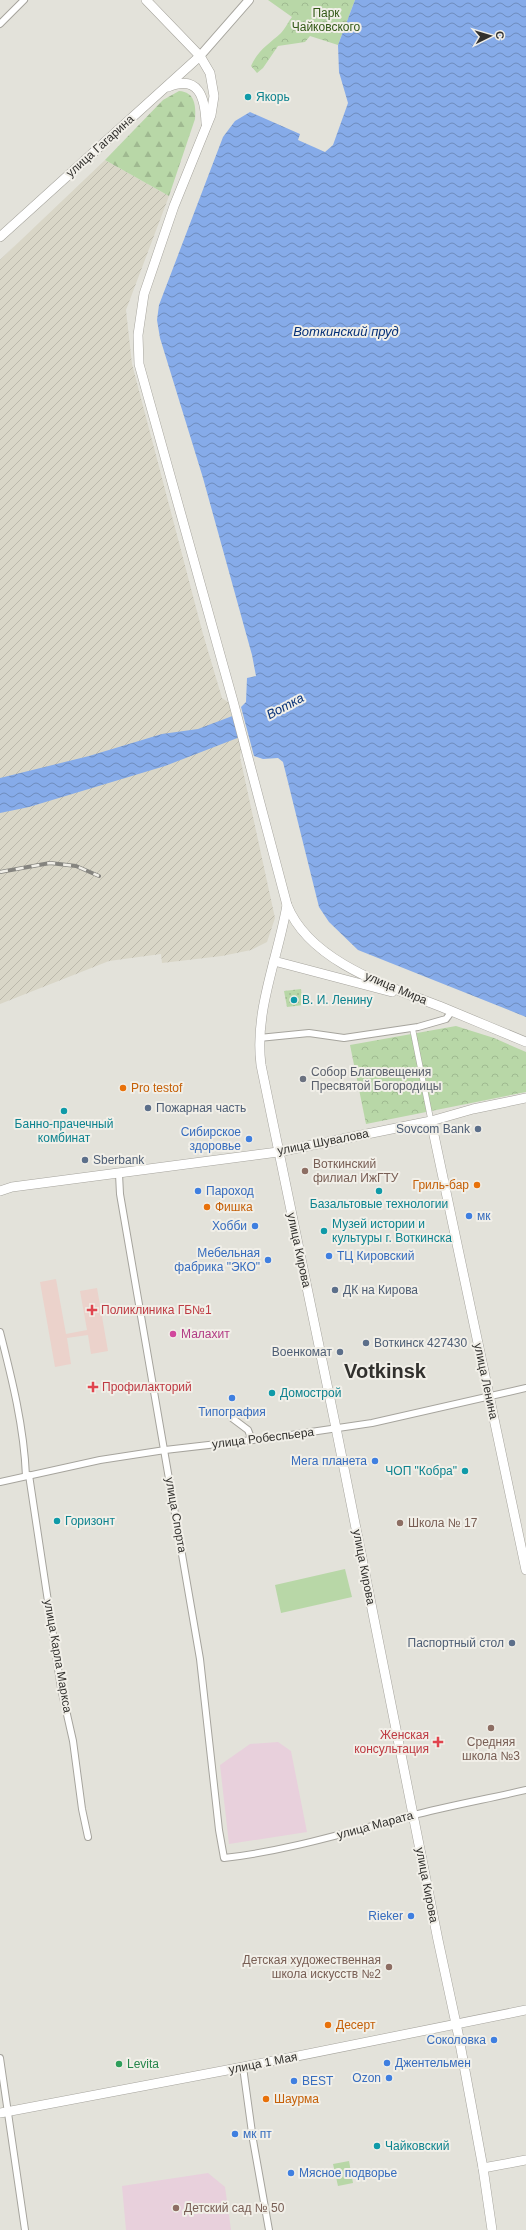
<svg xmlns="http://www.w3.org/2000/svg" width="526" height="2230" font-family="Arial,sans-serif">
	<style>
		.industrial { fill: url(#industrial-furrows) }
		.education { fill: #e8d0dc }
		.medical { fill: #ebd2cb }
		.grass { fill: url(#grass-dots) }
		.forest { fill: url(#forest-firs) }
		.park { fill: url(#park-crowns) }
		.garden { fill: #b8d7a7 }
		.water { fill: url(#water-waves) }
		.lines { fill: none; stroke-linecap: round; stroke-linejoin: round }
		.pedestrian-casing { stroke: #a6a49d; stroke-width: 6 }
		.minor-casing { stroke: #a6a49d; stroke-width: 8 }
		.tertiary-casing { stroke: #a6a49d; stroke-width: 10 }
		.secondary-casing { stroke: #a6a49d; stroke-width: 10 }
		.pedestrian { stroke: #fff; stroke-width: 5 }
		.minor { stroke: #fff; stroke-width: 6 }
		.tertiary { stroke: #fff; stroke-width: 8 }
		.secondary { stroke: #fff; stroke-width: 9 }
		.rail-casing { stroke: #85847f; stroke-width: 4 }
		.rail { stroke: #f1efe8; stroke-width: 2.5; stroke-dasharray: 8; stroke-linecap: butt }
		.culture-dot { fill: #0f9aa8; stroke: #f1efe8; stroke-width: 1.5 }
		.worship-dot { fill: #6b7280; stroke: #f1efe8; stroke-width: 1.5 }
		.food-dot { fill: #e8710a; stroke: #f1efe8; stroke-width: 1.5 }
		.service-dot { fill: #5c6f8a; stroke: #f1efe8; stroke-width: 1.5 }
		.shop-dot { fill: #3f7fe0; stroke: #f1efe8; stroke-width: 1.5 }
		.education-dot { fill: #8d6e63; stroke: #f1efe8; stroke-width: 1.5 }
		.health-dot { fill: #e0444e; stroke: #f1efe8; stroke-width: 1.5 }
		.hotel-dot { fill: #d1479c; stroke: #f1efe8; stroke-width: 1.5 }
		.leisure-dot { fill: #2e9e5b; stroke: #f1efe8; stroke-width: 1.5 }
		.labels { text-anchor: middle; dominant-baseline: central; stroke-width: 4; stroke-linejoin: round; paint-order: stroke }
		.park-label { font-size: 12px; fill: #335917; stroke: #f1efe8 }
		.culture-label { font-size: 12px; fill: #0d838f; stroke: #f1efe8; text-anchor: start }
		.street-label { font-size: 12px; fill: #32312e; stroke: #f1efe8 }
		.worship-label { font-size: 12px; fill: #5b616d; stroke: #f1efe8; text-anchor: start }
		.food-label { font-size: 12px; fill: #c56008; stroke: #f1efe8; text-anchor: start }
		.service-label { font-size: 12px; fill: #4e5e75; stroke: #f1efe8; text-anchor: start }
		.shop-label { font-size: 12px; fill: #366cbe; stroke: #f1efe8; text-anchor: end }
		.education-label { font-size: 12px; fill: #785e54; stroke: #f1efe8; text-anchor: start }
		.health-label { font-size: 12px; fill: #be3a42; stroke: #f1efe8; text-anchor: start }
		.hotel-label { font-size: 12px; fill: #b23c85; stroke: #f1efe8; text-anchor: start }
		.leisure-label { font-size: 12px; fill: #27864d; stroke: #f1efe8; text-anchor: start }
		.water-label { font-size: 13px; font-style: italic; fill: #063178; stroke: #f1efe8 }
		.town-label { font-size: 20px; font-weight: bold; fill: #32312e; stroke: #f1efe8 }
	</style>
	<defs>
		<pattern id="industrial-furrows" width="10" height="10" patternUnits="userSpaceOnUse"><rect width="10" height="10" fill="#d9d6c7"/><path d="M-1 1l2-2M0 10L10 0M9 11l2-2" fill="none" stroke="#bbb8ab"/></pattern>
		<pattern id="grass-dots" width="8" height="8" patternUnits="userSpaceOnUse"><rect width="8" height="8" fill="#b8d7a7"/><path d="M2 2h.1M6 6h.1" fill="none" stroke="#9fb990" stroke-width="1.8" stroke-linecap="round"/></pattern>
		<pattern id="forest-firs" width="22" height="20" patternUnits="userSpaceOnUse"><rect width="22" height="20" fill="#b8d7a7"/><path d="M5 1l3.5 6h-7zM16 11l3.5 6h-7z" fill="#9fb990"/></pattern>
		<pattern id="park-crowns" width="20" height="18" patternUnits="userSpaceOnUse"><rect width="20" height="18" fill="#b8d7a7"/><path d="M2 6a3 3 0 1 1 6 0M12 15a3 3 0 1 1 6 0" fill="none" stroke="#9fb990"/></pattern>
		<pattern id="water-waves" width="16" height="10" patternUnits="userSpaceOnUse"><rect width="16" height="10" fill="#86abe9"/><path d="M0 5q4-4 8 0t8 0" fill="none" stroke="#6e8cbd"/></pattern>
	</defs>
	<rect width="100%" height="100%" fill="#e3e2da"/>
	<polygon class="industrial" points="105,160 169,196 126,310 132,364 203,634 222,698 232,705 242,742 240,757 275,918 267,942 251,950 222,956 162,963 161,954 109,961 0,1004 0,260"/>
	<g class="education">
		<polygon points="278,1742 291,1751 307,1832 229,1844 220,1765 250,1744"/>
		<polygon points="208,2173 225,2187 231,2230 126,2230 122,2186"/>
	</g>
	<polygon class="medical" points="56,1279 66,1334 87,1330 80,1291 97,1288 108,1351 91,1354 88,1335 67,1338 71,1364 55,1367 40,1282"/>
	<polygon class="grass" points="301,989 303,1005 287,1007 284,991"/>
	<path class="forest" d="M179,91C195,92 196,106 195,119L169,196L105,160L163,100Z"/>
	<g class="park">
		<path d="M268,0H355L338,45L310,36L305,42L278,46L263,68L257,73L251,66C258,50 269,44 281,33C285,29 288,22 292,17Z"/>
		<polygon points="456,1026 494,1038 526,1052 526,1092 366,1124 350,1045"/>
	</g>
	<g class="garden">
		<polygon points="345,1569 352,1597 281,1613 275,1585"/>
		<polygon points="349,2161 353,2183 338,2186 333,2164"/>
	</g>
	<g class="water">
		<polygon points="355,0 526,0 526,1017 358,950 329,922 319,907 283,762 278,758 263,759 254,756 241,707 246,702 247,678 256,676 252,655 203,478 160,338 157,320 159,305 223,137 235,121 250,112 300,134 298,140 325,152 333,145 348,103 339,72 338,45"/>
		<polygon points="235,715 240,737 165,766 29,807 0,813 0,778 89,756 162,734 198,729"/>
	</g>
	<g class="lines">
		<g class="pedestrian-casing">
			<polyline id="pedestrian" points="413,1031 431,1121"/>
		</g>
		<g class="minor-casing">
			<g id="minor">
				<polyline points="0,24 24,0"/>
				<polyline points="259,1038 309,1033 344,1038 418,1027 446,1019 452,1011"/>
				<path d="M119,1174L120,1194L200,1659L219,1830L224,1858C287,1851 348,1832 410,1816C448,1806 487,1799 526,1790"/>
				<path d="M0,1332C12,1379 24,1427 26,1476"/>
				<polyline points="232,1418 248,1430 252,1440"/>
				<polyline points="29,1475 61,1688 73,1741 82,1809 88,1837"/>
				<polyline points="0,1482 100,1460 165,1450 270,1438 372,1423 526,1388"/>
				<polyline points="0,2058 25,2230"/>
				<polyline points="243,2067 253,2140 269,2230"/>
			</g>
		</g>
		<g class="tertiary-casing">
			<polyline id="tertiary" points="200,56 249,0"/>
		</g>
		<g class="secondary-casing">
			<g id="secondary">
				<path d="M146,0L200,56L210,73L214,96L211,115L174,206L144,294L138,335L139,364L233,701L287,905C310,963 391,987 444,1008C471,1019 499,1031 526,1042"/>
				<path d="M168,87C199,74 205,98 206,123"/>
				<polyline points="0,237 200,56"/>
				<path d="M287,905C278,958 254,1011 261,1065L336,1428L438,1940L458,2033L483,2168L492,2230"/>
				<polyline points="274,961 392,992"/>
				<polyline points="431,1121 526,1570"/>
				<polyline points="0,1191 12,1187 278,1152 431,1121 473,1109 526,1098"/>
				<polyline points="0,2113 243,2067 526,2010"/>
				<polyline points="483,2168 526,2160"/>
			</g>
		</g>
		<use href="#pedestrian" class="pedestrian"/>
		<use href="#minor" class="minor"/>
		<use href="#tertiary" class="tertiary"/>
		<use href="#secondary" class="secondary"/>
		<g class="rail-casing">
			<polyline id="rail" points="0,872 50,863 76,866 99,876"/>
		</g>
		<use href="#rail" class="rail"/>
	</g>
	<g class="culture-dot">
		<circle cx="248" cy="97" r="4"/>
		<circle cx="294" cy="1000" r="4"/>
		<circle cx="64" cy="1111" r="4"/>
		<circle cx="379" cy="1191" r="4"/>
		<circle cx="324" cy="1231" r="4"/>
		<circle cx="272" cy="1393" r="4"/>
		<circle cx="465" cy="1471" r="4"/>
		<circle cx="57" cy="1521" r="4"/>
		<circle cx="377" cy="2146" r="4"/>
	</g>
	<circle class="worship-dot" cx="303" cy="1079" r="4"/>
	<g class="food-dot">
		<circle cx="123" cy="1088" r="4"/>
		<circle cx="477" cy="1185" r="4"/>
		<circle cx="207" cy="1207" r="4"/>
		<circle cx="328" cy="2025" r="4"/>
		<circle cx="266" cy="2099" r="4"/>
	</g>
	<g class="service-dot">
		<circle cx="148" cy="1108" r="4"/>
		<circle cx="478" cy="1129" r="4"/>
		<circle cx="85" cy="1160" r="4"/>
		<circle cx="335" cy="1290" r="4"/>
		<circle cx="366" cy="1343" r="4"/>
		<circle cx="340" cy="1352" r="4"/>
		<circle cx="512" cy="1643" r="4"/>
	</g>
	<g class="shop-dot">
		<circle cx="249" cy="1139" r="4"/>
		<circle cx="198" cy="1191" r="4"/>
		<circle cx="469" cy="1216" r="4"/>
		<circle cx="255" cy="1226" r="4"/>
		<circle cx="329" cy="1256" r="4"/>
		<circle cx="268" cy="1260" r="4"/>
		<circle cx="232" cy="1398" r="4"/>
		<circle cx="375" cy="1461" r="4"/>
		<circle cx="411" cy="1916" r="4"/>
		<circle cx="494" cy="2040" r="4"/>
		<circle cx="387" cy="2063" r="4"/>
		<circle cx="389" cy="2078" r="4"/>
		<circle cx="294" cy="2081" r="4"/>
		<circle cx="235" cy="2134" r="4"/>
		<circle cx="291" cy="2173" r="4"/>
	</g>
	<g class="education-dot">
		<circle cx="305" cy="1171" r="4"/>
		<circle cx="400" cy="1523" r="4"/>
		<circle cx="491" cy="1728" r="4"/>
		<circle cx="389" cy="1967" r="4"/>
		<circle cx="176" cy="2208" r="4"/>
	</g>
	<g class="health-dot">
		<path d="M90 1304h4v4h4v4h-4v4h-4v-4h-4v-4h4z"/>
		<path d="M91 1381h4v4h4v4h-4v4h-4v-4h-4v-4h4z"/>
		<path d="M436 1736h4v4h4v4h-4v4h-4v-4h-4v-4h4z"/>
	</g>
	<circle class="hotel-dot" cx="173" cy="1334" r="4"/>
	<circle class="leisure-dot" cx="119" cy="2064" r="4"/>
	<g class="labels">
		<g class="park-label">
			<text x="326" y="13">Парк<tspan x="326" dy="14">Чайковского</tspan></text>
		</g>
		<g class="culture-label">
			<text x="256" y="97">Якорь</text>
			<text x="302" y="1000">В. И. Ленину</text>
			<text x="64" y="1124" text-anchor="middle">Банно-прачечный<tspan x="64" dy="14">комбинат</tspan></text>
			<text x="379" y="1204" text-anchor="middle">Базальтовые технологии</text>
			<text x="332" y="1224">Музей истории и<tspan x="332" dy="14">культуры г. Воткинска</tspan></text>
			<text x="280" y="1393">Домострой</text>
			<text x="457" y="1471" text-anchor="end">ЧОП "Кобра"</text>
			<text x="65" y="1521">Горизонт</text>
			<text x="385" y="2146">Чайковский</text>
		</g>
		<g class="street-label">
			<text transform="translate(100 146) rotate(-42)">улица Гагарина</text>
			<text transform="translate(396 988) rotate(23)">улица Мира</text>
			<text transform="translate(323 1142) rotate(-11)">улица Шувалова</text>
			<text transform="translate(299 1250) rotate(78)">улица Кирова</text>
			<text transform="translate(486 1381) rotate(78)">улица Ленина</text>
			<text transform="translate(263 1438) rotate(-7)">улица Робеспьера</text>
			<text transform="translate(176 1515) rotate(80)">улица Спорта</text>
			<text transform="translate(364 1567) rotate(79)">улица Кирова</text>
			<text transform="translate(58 1656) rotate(80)">улица Карла Маркса</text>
			<text transform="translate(375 1825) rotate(-15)">улица Марата</text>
			<text transform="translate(427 1885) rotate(79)">улица Кирова</text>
			<text transform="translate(263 2063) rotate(-11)">улица 1 Мая</text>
		</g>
		<g class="worship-label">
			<text x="311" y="1072">Собор Благовещения<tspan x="311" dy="14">Пресвятой Богородицы</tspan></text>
		</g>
		<g class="food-label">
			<text x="131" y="1088">Pro testof</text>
			<text x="469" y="1185" text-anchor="end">Гриль-бар</text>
			<text x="215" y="1207">Фишка</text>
			<text x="336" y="2025">Десерт</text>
			<text x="274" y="2099">Шаурма</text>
		</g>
		<g class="service-label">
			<text x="156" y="1108">Пожарная часть</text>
			<text x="470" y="1129" text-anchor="end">Sovcom Bank</text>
			<text x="93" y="1160">Sberbank</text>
			<text x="343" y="1290">ДК на Кирова</text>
			<text x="374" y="1343">Воткинск 427430</text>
			<text x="332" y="1352" text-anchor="end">Военкомат</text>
			<text x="504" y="1643" text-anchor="end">Паспортный стол</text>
		</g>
		<g class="shop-label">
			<text x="241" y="1132">Сибирское<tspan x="241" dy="14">здоровье</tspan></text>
			<text x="206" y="1191" text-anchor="start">Пароход</text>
			<text x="477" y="1216" text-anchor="start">мк</text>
			<text x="247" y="1226">Хобби</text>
			<text x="260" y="1253">Мебельная<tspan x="260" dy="14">фабрика "ЭКО"</tspan></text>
			<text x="337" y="1256" text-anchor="start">ТЦ Кировский</text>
			<text x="232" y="1412" text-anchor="middle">Типография</text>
			<text x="367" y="1461">Мега планета</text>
			<text x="403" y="1916">Rieker</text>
			<text x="486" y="2040">Соколовка</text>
			<text x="395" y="2063" text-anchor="start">Джентельмен</text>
			<text x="381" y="2078">Ozon</text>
			<text x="302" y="2081" text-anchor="start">BEST</text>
			<text x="243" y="2134" text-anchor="start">мк пт</text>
			<text x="299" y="2173" text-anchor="start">Мясное подворье</text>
		</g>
		<g class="education-label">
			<text x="313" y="1164">Воткинский<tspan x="313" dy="14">филиал ИжГТУ</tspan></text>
			<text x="408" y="1523">Школа № 17</text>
			<text x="491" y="1742" text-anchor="middle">Средняя<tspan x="491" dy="14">школа №3</tspan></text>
			<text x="381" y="1960" text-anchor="end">Детская художественная<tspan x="381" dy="14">школа искусств №2</tspan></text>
			<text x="184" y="2208">Детский сад № 50</text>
		</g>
		<g class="health-label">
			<text x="101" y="1310">Поликлиника ГБ№1</text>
			<text x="102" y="1387">Профилакторий</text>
			<text x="429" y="1735" text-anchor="end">Женская<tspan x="429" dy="14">консультация</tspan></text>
		</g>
		<g class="hotel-label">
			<text x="181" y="1334">Малахит</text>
		</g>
		<g class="leisure-label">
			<text x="127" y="2064">Levita</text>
		</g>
		<g class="water-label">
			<text x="346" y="331">Воткинский пруд</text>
			<text transform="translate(285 706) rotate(-28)">Вотка</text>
		</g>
		<g class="town-label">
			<text x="385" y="1371">Votkinsk</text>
		</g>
	</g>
	<g transform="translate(490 36) rotate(85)" stroke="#f1efe8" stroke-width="3" paint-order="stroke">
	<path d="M0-3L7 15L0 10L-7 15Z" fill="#32312e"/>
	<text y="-6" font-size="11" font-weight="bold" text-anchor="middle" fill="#32312e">С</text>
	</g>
</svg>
